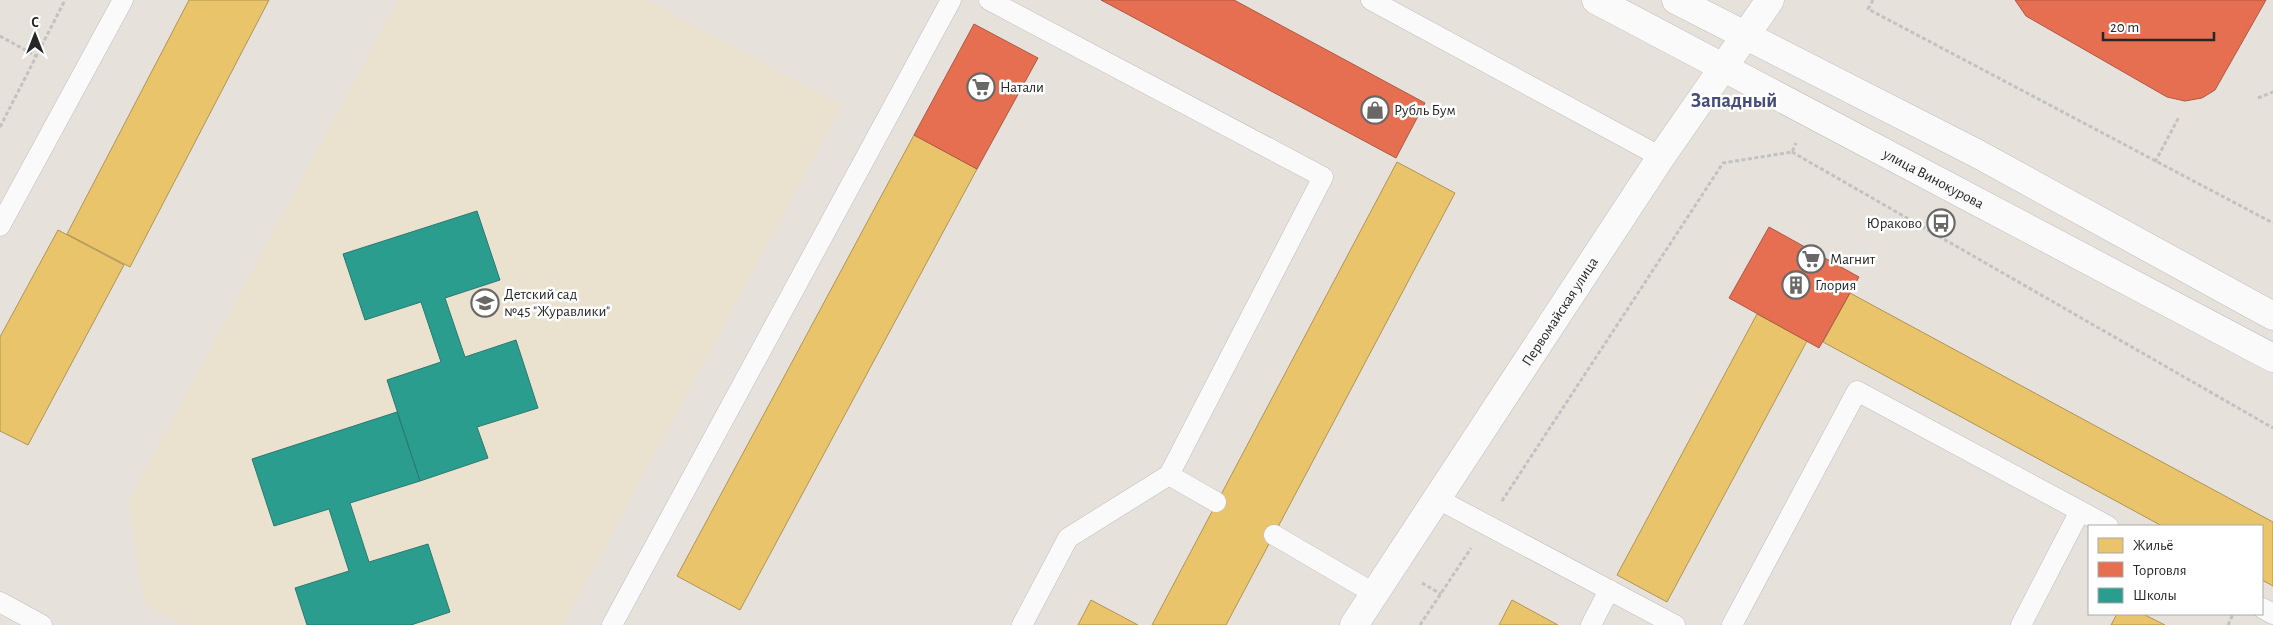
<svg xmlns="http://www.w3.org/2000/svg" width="2273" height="625" font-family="'Alegreya Sans',sans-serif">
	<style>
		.education { fill: #eae1cf }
		.homes { fill: #e9c46a; stroke: #af9556 }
		.shops { fill: #e76f51; stroke: #ad5944 }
		.schools { fill: #2a9d8f; stroke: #297a70 }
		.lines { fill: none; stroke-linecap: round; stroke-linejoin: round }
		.lane-casing { stroke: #bfbdbd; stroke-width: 21 }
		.secondary-casing { stroke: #bfbdbd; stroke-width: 29 }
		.path { stroke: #c2c2c1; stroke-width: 3; stroke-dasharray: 4 2.5; stroke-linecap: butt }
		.lane { stroke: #fbfafa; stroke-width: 20 }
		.secondary { stroke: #fbfafa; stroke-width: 28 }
		.labels { text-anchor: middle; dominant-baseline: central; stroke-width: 5; stroke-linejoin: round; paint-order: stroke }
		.poi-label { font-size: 15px; fill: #272727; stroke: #fff; text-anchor: start }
		.street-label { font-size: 15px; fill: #272727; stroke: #fff }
		.district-label { font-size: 20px; font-weight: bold; fill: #464e78; stroke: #fff }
	</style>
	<rect width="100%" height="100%" fill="#e6e1db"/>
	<polygon class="education" points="398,0 647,0 842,105 563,625 182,625 145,605 128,502"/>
	<g class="homes">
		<polygon points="189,0 269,0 130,267 67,234"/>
		<polygon points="914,135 977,169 740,610 677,576"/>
		<polygon points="1397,162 1455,193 1226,625 1152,625"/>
		<polygon points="58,230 124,265 28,445 0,431 0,337"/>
		<polygon points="1850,293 2273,522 2273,586 2262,580 2262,526 2162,526 1823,342"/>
		<polygon points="1757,314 1807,341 1667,602 1617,575"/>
		<polygon points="1091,600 1138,625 1078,625"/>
		<polygon points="1512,600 1558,625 1499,625"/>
		<polygon points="2117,614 2143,614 2165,625 2111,625"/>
	</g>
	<g class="shops">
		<polygon points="1101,0 1234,0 1425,103 1396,158"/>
		<polygon points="2015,0 2266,0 2215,90 2202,98 2185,101 2167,97 2026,16"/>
		<polygon points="974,24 1038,58 977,169 914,135"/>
		<polygon points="1769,227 1859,277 1819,348 1729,298"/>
	</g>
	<g class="schools">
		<polygon points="477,211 500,280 445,298 465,357 516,340 538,408 477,427 488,458 420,481 387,380 441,362 421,302 365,320 343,254"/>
		<polygon points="397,412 420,481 350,503 369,562 428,544 450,612 411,625 307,625 295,588 349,571 329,509 274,526 252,459"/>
	</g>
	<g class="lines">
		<g class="lane-casing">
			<g id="lane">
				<polyline points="989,0 1323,177 1169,475 1068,538 1022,625"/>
				<polyline points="1371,0 1661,157"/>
				<polyline points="0,226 123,0"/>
				<polyline points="1169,475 1216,502"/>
				<polyline points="1436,498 1675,625"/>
				<polyline points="1274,535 1375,594"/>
				<polyline points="0,602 42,625"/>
				<polyline points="2262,608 2273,614"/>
				<polyline points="612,625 951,0"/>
				<polyline points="1591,625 1609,590"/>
				<polyline points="1732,625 1857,391 2108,526"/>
				<polyline points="2021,625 2080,511"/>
			</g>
		</g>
		<g class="secondary-casing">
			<g id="secondary">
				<path id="s1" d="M1596,0L2273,358"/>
				<polyline points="1676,0 1976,153 2273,316"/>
				<path id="s2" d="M1354,625L1661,157L1770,0"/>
			</g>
		</g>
		<g class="path">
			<polyline points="1873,0 1868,9 2273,223"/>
			<polyline points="0,36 36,56"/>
			<polyline points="2258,98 2273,92"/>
			<polyline points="0,127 65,0"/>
			<polyline points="1792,152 2273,428"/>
			<polyline points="2155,162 2179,117"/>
			<polyline points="1502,501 1723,163 1792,152 1796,143"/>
			<polyline points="1422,583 1441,594"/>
			<polyline points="1420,625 1471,548"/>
			<polyline points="2228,625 2233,614"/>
		</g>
		<use href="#lane" class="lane"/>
		<use href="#secondary" class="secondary"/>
	</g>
	<defs>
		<g id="supermarket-ring" transform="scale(1.4375)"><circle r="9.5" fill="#fff" stroke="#6a6866" stroke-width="1.5"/><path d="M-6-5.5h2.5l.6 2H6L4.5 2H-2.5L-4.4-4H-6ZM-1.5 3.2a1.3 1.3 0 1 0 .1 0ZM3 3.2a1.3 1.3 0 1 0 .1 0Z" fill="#6a6866"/></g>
		<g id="shop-ring" transform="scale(1.4375)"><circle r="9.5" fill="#fff" stroke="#6a6866" stroke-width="1.5"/><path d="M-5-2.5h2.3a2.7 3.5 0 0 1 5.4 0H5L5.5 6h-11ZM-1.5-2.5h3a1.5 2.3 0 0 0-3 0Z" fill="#6a6866"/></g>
		<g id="bus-ring" transform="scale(1.4375)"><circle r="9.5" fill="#fff" stroke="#6a6866" stroke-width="1.5"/><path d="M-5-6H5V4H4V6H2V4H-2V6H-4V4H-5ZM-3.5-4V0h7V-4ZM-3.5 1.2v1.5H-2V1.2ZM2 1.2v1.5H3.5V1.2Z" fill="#6a6866"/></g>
		<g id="building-ring" transform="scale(1.4375)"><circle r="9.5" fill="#fff" stroke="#6a6866" stroke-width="1.5"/><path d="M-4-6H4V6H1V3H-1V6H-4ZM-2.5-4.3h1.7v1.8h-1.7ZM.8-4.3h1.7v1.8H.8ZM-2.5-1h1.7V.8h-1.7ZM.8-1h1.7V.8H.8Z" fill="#6a6866"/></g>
		<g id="school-ring" transform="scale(1.4375)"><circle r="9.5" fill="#fff" stroke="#6a6866" stroke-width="1.5"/><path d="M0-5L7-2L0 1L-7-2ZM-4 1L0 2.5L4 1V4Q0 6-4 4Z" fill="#6a6866"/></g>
	</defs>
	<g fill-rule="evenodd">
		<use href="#supermarket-ring" x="981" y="87"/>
		<use href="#shop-ring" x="1375" y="110"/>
		<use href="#bus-ring" x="1941" y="223"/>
		<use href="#supermarket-ring" x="1811" y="259"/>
		<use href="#building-ring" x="1796" y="285"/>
		<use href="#school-ring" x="485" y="303"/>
	</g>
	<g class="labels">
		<g class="poi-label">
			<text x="1000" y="87">Натали</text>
			<text x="1394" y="110">Рубль Бум</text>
			<text x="1922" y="223" text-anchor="end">Юраково</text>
			<text x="1830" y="259">Магнит</text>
			<text x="1815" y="285">Глория</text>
			<text x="504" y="294">Детский сад<tspan x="504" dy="17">№45 "Журавлики"</tspan></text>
		</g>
		<g class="street-label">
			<text stroke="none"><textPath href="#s1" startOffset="382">улица Винокурова</textPath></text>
			<text stroke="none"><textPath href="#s2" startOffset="375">Первомайская улица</textPath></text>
		</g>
		<g class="district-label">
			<text x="1734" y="101">Западный</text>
		</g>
	</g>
	<rect x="2088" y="525" width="175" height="90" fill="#ffffff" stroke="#a9a9a9"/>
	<rect x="2098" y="538" width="25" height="15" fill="#e9c46a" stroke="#a9a9a9"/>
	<text x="2133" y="550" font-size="15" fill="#272727">Жильё</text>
	<rect x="2098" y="562" width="25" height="15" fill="#e76f51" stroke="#a9a9a9"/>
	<text x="2133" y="575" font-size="15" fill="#272727">Торговля</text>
	<rect x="2098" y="588" width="25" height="15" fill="#2a9d8f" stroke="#a9a9a9"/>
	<text x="2133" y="600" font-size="15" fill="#272727">Школы</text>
	<g transform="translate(35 35)" stroke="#ffffff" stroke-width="4" paint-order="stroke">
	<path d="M0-4L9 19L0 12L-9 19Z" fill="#272727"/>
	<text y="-8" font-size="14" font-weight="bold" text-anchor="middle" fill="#272727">С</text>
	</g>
	<path d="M2103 32v8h111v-8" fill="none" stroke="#272727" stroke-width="2.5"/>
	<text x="2110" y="32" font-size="15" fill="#272727" stroke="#ffffff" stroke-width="4" paint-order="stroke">20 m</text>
</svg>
